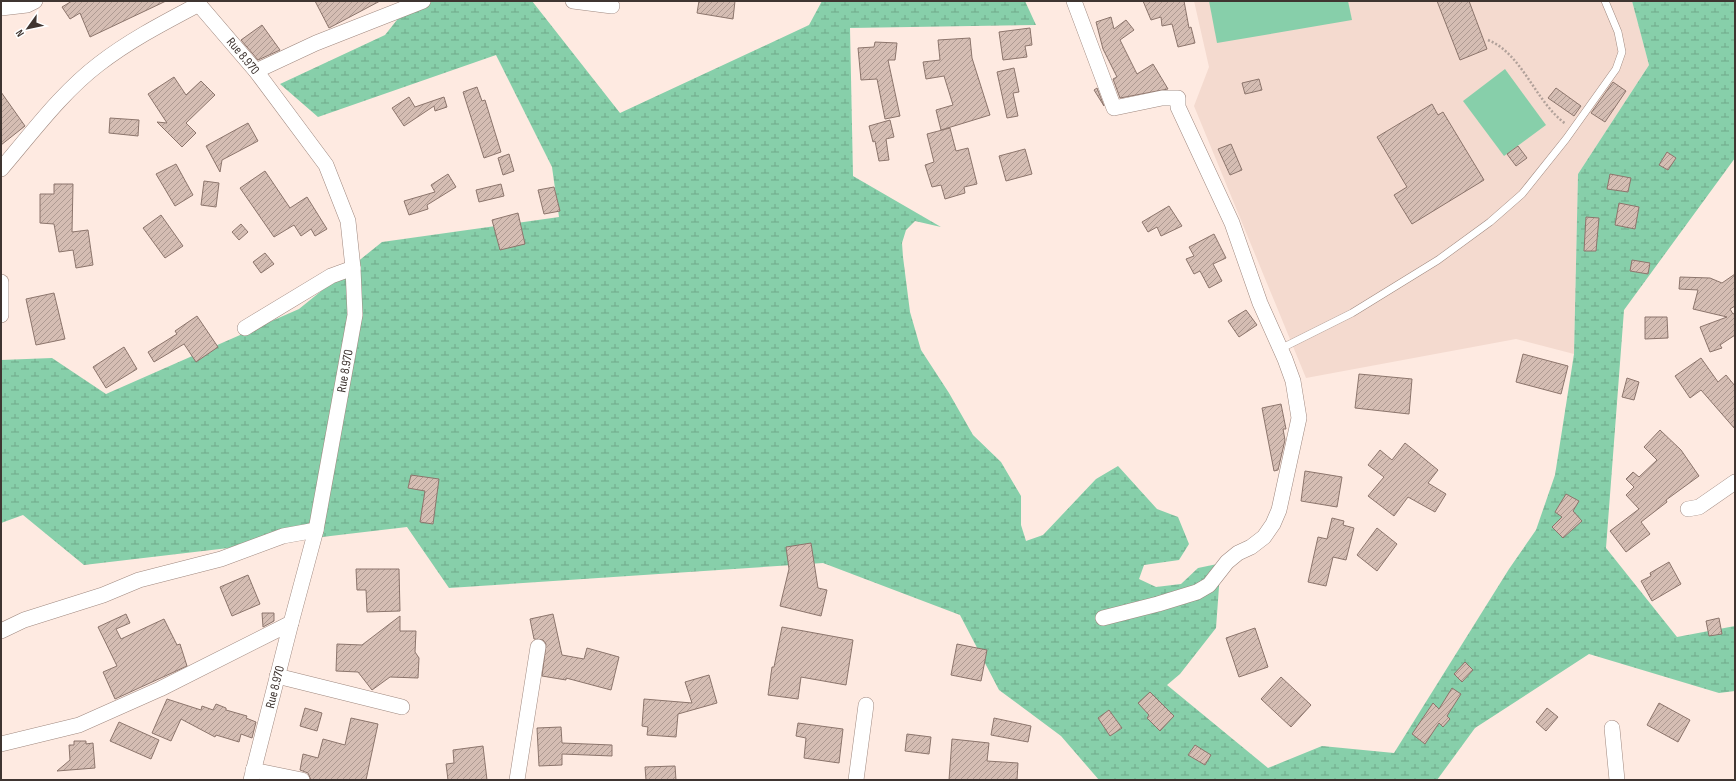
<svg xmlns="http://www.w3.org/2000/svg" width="1736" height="781" font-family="'Sofia Sans Condensed',sans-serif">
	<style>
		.built { fill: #f4dacf }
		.green { fill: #87cfaa }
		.wetland { fill: url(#wetland-marsh) }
		.building { fill: url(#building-hatch); stroke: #8c756c }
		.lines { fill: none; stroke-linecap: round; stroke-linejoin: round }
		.service-casing { stroke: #9f887f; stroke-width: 8 }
		.minor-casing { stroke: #9f887f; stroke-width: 16 }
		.path { stroke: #b1a19a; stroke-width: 2.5; stroke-dasharray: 2 2; stroke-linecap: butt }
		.service { stroke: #fff; stroke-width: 7 }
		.minor { stroke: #fff; stroke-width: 15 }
		.labels { text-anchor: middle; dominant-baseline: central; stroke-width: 4; stroke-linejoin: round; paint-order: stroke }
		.street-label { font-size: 13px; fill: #3f3531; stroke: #fff }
	</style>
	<defs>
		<pattern id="wetland-marsh" width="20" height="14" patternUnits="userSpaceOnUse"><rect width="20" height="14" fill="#87cfaa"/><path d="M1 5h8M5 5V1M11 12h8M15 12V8" fill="none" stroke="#70a98b"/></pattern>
		<pattern id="building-hatch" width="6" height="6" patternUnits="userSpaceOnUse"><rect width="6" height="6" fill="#d5bdb3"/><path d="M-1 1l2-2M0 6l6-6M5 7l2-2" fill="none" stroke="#ae9a92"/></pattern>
	</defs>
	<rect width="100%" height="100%" fill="#feeae1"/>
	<polygon class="built" points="1194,1 1632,1 1649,65 1578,174 1574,354 1516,339 1306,378 1194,106 1209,67"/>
	<g class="green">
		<polygon points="1209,1 1348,1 1352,20 1217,43"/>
		<polygon points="1505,69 1546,125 1504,156 1463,101"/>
	</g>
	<polygon class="wetland" points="412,1 532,1 620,113 809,25 822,1 1025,1 1036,25 850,28 853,176 941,227 915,221 906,230 902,243 903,257 910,312 921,350 949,393 973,435 1001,462 1021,496 1021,525 1026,541 1043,535 1096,479 1118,466 1157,509 1178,517 1189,544 1179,560 1144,565 1139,579 1156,587 1181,584 1198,568 1227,562 1220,573 1216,628 1180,674 1167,685 1268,768 1322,746 1394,753 1509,569 1536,530 1555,475 1574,354 1578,174 1649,65 1632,1 1735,1 1735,158 1624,310 1606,548 1677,637 1735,626 1735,691 1719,693 1589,654 1475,728 1437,780 1099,780 1061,736 999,690 960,615 823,563 449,588 407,527 84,565 23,515 1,523 1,360 52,358 106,394 299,309 382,242 559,217 552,167 496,55 318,117 280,84 385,35"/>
	<g class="building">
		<polygon points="72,1 166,1 90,37 80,13 70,19 62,7"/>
		<polygon points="315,1 380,1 329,28"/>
		<polygon points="699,1 735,1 733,19 697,13"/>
		<polygon points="1143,1 1184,1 1189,28 1191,27 1195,43 1178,47 1172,24 1162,26 1161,17 1151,20"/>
		<polygon points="1437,1 1469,1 1487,49 1460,60"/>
		<polygon points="1111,17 1114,29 1126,20 1134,30 1120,40 1137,74 1153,64 1168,89 1120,98 1113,79 1117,77 1103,49 1096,22"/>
		<polygon points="262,25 280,50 258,60 241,40"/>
		<polygon points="1030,28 1032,45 1025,46 1027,57 1003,60 999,32"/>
		<polygon points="970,38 972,58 990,115 941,130 936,110 953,105 944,76 926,79 923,62 940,60 938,40"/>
		<polygon points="875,42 897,43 895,60 888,60 900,116 885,119 877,79 861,80 858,48 874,47"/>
		<polygon points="1014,68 1019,92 1013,93 1018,116 1007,118 997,72"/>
		<polygon points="174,77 186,95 201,81 215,95 186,123 196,133 182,147 157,122 167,123 148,94"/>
		<polygon points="1259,79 1262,90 1245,94 1242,83"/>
		<polygon points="1613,82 1626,91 1605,122 1591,113"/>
		<polygon points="477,87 482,101 485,100 501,152 484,158 463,92"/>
		<polygon points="1097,88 1104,106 1094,90"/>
		<polygon points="1556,88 1581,106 1574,116 1548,98"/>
		<polygon points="1,92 25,126 1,145"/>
		<polygon points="409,97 415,107 444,97 447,107 435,111 434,106 404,126 392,108"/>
		<polygon points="1432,104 1438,115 1443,112 1484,180 1412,224 1394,195 1407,187 1377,137"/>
		<polygon points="110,118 139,120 138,136 109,133"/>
		<polygon points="890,120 894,137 886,139 889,160 879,161 875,141 873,142 869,126"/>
		<polygon points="248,123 258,141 222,160 220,172 206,146"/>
		<polygon points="950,128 956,151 968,148 977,184 964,187 965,193 945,199 941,185 932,187 925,165 934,162 927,134"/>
		<polygon points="1231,144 1242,170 1230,175 1218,149"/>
		<polygon points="1518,146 1527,158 1516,166 1507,154"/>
		<polygon points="1025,149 1032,174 1006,181 999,156"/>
		<polygon points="1667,152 1676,158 1668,170 1659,165"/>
		<polygon points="509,154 514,171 503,175 498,158"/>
		<polygon points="176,164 193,195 175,206 156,174"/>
		<polygon points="265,171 290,208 307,197 327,229 315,236 311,229 301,236 294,225 274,237 240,188"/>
		<polygon points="448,174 456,187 427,205 428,209 409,215 404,201 435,192 431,185"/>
		<polygon points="1610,174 1631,178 1628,192 1607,189"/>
		<polygon points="204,181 219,183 216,207 201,205"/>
		<polygon points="54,184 73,184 72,232 88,230 93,265 76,268 73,250 59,252 54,224 40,223 40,194 54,194"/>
		<polygon points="501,184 504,196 479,202 476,190"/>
		<polygon points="554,187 560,211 544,214 538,190"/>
		<polygon points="1619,203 1639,207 1635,229 1615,225"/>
		<polygon points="1169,206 1182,226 1161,236 1157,227 1148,232 1142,222"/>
		<polygon points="518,213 525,244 500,250 492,220"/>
		<polygon points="161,215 183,246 165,258 143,228"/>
		<polygon points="1586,217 1599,218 1596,251 1584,251"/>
		<polygon points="241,224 248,232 239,240 232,232"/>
		<polygon points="1214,234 1226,258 1213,264 1222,281 1209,288 1200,271 1194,274 1186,259 1194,256 1189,247"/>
		<polygon points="265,253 274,264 261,273 253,262"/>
		<polygon points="1632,260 1650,263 1648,274 1630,271"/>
		<polygon points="1735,274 1735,306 1730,309 1733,314 1735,313 1735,335 1720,345 1722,348 1710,352 1700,327 1727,317 1693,309 1698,290 1679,289 1680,277 1710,278 1722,283"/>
		<polygon points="54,293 65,339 36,345 26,299"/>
		<polygon points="1246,310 1257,325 1239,337 1228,321"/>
		<polygon points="197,316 218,347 196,362 184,344 154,362 148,352 177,334 175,331"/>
		<polygon points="1645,317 1667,317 1668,338 1645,339"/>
		<polygon points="124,347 137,369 106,388 93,367"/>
		<polygon points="1523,354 1568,366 1561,394 1516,382"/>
		<polygon points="1701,358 1718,382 1726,375 1735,386 1735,429 1701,390 1690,398 1675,376"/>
		<polygon points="1359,374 1412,379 1409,414 1355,408"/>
		<polygon points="1627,378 1639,382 1634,400 1622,397"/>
		<polygon points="1281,404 1286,429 1283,429 1285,440 1278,470 1274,471 1262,408"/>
		<polygon points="1660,430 1681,450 1699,476 1666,500 1667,502 1641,522 1650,534 1626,552 1610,531 1639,509 1626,495 1634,487 1626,479 1633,472 1639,477 1657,460 1644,447"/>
		<polygon points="1405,443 1438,470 1428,483 1446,494 1435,512 1408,497 1394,516 1368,496 1384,477 1368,465 1380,450 1392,460"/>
		<polygon points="1305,471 1342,477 1337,507 1301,501"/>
		<polygon points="411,475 439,479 433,524 420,522 425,491 408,488"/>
		<polygon points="1566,494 1579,501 1573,511 1582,521 1563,538 1552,527 1562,517 1555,512"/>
		<polygon points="1332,518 1344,521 1343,525 1354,528 1346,560 1333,557 1326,586 1308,582 1318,537 1327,539"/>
		<polygon points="1377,528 1397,544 1377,571 1357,555"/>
		<polygon points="811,543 818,588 827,590 821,616 780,606 789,569 786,547"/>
		<polygon points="1669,562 1681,584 1652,601 1641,581 1651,576 1650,573"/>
		<polygon points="356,569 399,569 400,611 367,612 366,590 357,590"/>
		<polygon points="248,575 260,604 232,616 220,587"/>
		<polygon points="262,613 274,613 274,621 263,627"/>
		<polygon points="126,614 130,623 116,629 121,639 164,619 177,645 180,644 187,666 115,699 103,672 117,666 98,627"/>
		<polygon points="553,614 562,655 584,659 587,648 619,657 611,690 566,678 566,680 542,676 546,644 543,640 534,639 530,619"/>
		<polygon points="400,616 400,631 416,631 415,652 419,658 418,678 390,677 372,690 358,672 336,671 337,644 362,645"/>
		<polygon points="1719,618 1722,634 1709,636 1706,621"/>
		<polygon points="782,627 853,640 846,685 801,677 798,699 768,695 772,667 774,667"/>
		<polygon points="1255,628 1268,667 1239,677 1226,638"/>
		<polygon points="957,644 987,650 981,681 951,675"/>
		<polygon points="1465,662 1473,670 1462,682 1454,674"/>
		<polygon points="709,675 717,703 678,714 676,737 647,735 648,727 642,726 644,699 692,703 685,682"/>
		<polygon points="1281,677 1311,705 1291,727 1261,699"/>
		<polygon points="1452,688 1461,694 1447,716 1450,719 1443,727 1439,723 1425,744 1412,734 1433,703 1439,709"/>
		<polygon points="1150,692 1174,716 1160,731 1147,718 1149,715 1138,703"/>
		<polygon points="167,699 201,710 202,706 213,710 216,704 226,708 226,710 247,716 246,718 256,722 252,738 241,734 239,742 216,735 215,737 181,719 171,741 152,733"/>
		<polygon points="1659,703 1690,720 1678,742 1647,725"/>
		<polygon points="305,708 322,713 317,731 300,726"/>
		<polygon points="1547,708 1558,717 1546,731 1536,722"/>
		<polygon points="1109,710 1122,728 1110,736 1098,718"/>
		<polygon points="351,718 378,724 366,780 311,780 308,773 300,770 303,754 318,758 323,739 345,745"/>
		<polygon points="994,718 1031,726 1028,742 991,735"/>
		<polygon points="119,722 159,740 151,759 110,741"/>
		<polygon points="798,723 843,729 839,763 804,758 806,738 796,736"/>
		<polygon points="561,727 562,743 612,745 612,756 562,754 562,765 539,766 537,728"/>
		<polygon points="907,734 931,737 929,754 905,751"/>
		<polygon points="952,739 989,743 987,761 1018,763 1017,780 949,780"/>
		<polygon points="74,741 86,741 86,744 93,743 95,768 57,771 70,760 69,745 74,745"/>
		<polygon points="1195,745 1211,755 1205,765 1188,755"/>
		<polygon points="483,746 487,780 448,780 446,764 454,763 453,750"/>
		<polygon points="675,766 676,780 646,780 645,767"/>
	</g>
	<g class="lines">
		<g class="service-casing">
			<polyline id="service" points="1280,349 1352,313 1438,260 1490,222 1522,194 1566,139 1616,69 1622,52 1618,32 1605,1"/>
		</g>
		<g class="minor-casing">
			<g id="minor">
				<polyline points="196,1 256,71 326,165 348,221 353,268 355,315 316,530 291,623 251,780"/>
				<polyline points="573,1 612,6"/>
				<polyline points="1074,1 1114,108 1162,98 1178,98 1178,107 1232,223 1260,303 1285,359 1293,381 1299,418 1279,510 1273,524 1264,537 1251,547 1238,553 1227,562 1209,585 1197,592 1158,604 1103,618"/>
				<polyline points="1,8 27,5 35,1"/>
				<polyline points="256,71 316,43 423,1"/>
				<path d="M1,169C32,133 61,93 99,64C130,40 165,22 199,4"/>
				<polyline points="1,282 1,315"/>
				<polyline points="245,328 331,276 353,268"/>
				<polyline points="1688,509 1699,507 1735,482"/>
				<polyline points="1,631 24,620 103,595 139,580 221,559 283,536 316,530"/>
				<polyline points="277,676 402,707"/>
				<polyline points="1612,728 1617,780"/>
				<polyline points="1,744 79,725 160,689 291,623"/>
				<polyline points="253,770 302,780"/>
				<polyline points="517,780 538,647"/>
				<polyline points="856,780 866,705"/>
			</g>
		</g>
		<path class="path" d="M1488,40C1523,54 1535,102 1566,124"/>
		<use href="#service" class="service"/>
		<use href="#minor" class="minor"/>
	</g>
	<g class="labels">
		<g class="street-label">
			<text transform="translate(243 56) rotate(50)">Rue 8.970</text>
			<text transform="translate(345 371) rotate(-80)">Rue 8.970</text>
			<text transform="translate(275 687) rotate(-76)">Rue 8.970</text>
		</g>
	</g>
	<rect width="1736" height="781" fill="none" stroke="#3f3531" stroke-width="4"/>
	<g transform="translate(28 28) rotate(237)" stroke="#ffffff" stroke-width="3" paint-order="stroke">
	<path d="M0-3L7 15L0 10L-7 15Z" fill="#3f3531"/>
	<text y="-6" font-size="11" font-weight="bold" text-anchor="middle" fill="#3f3531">N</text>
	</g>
</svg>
